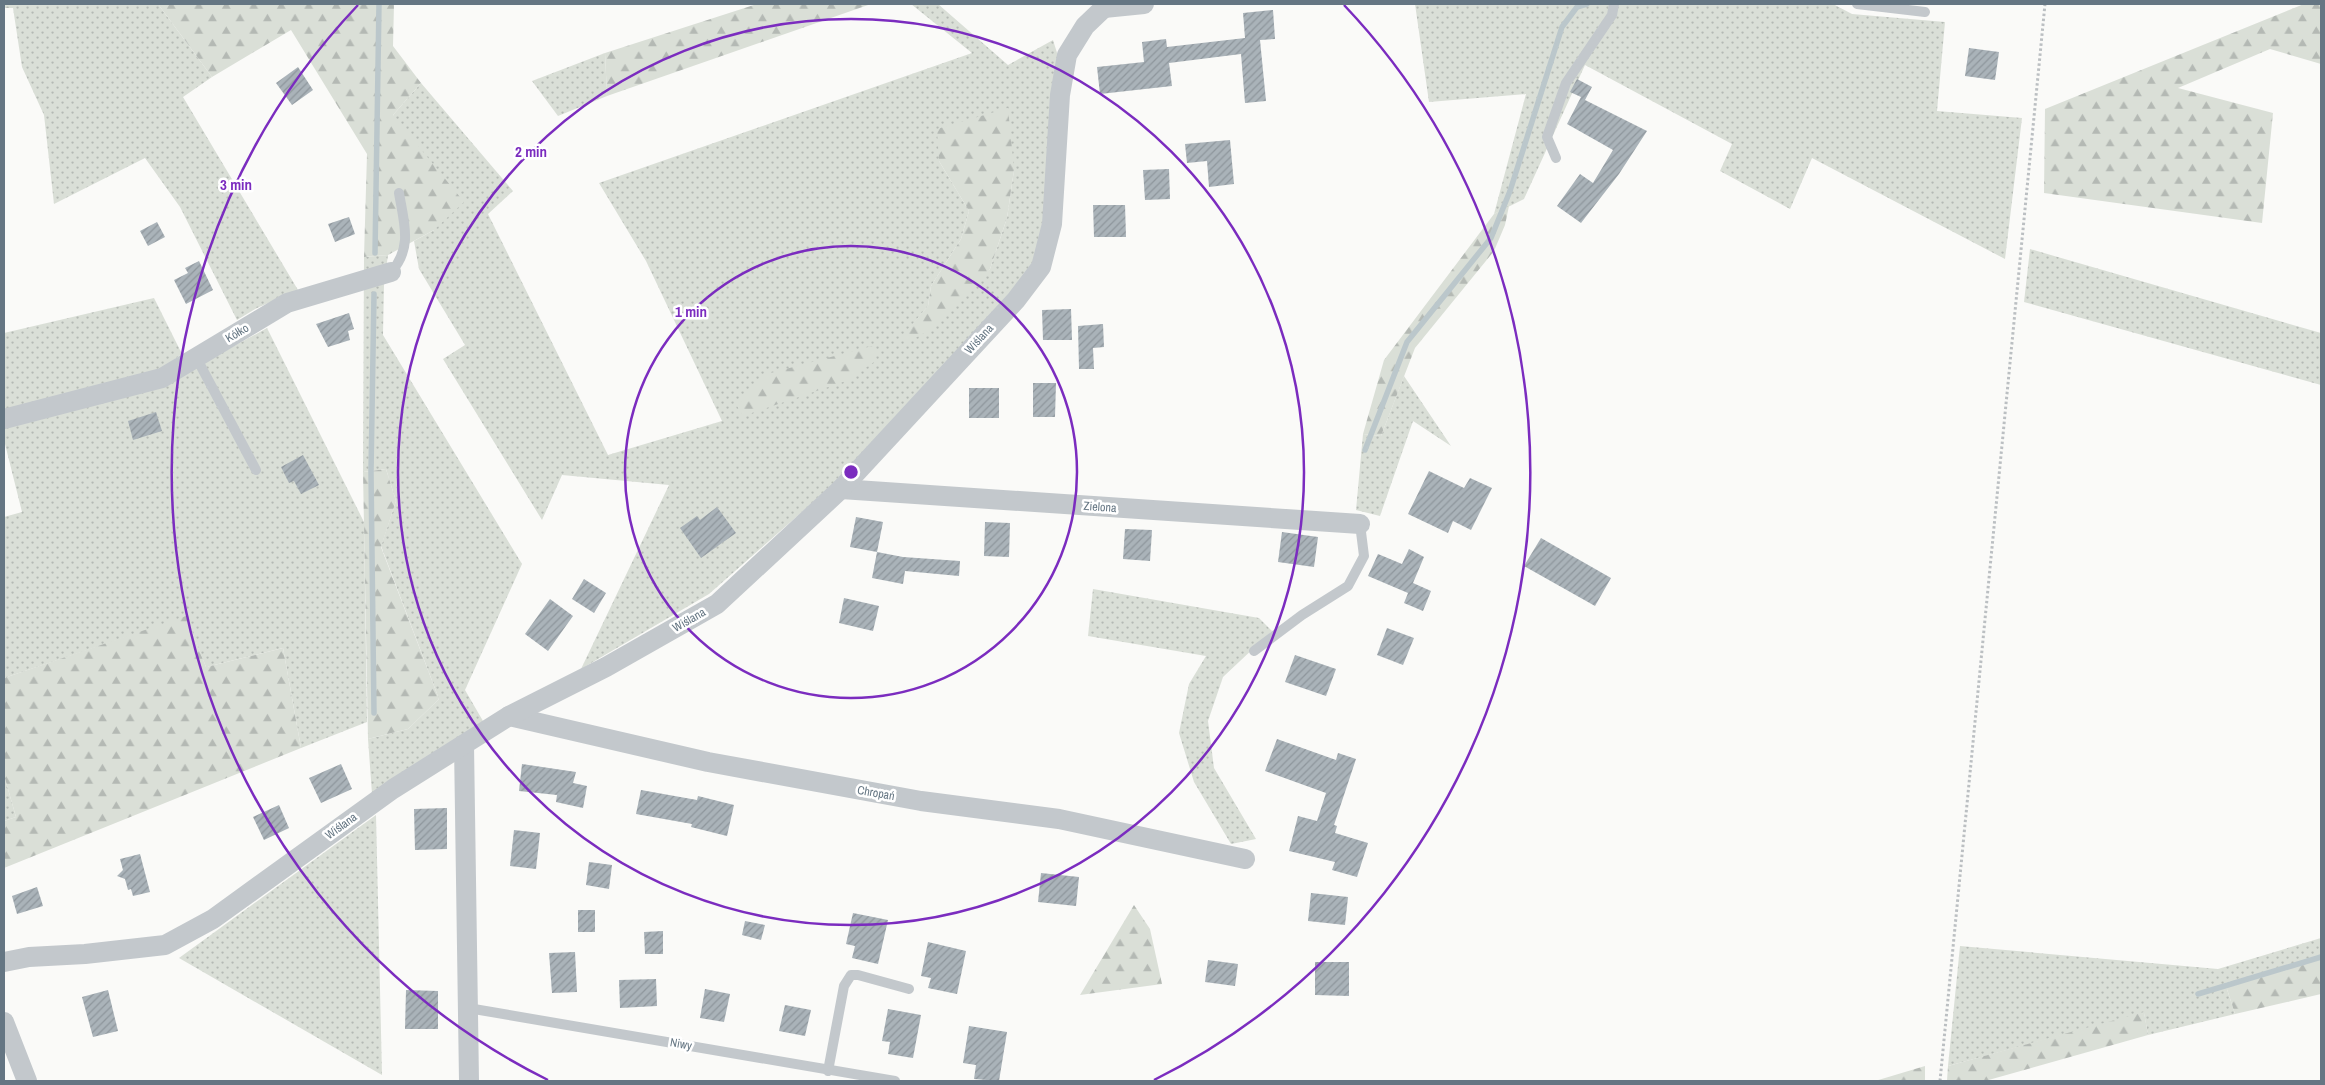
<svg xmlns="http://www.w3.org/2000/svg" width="2325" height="1085" font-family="'Archivo Narrow',sans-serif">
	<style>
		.grass { fill: url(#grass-dots); fill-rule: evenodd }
		.forest { fill: url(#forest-firs) }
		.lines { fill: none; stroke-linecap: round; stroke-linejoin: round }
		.stream { stroke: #bbc7cb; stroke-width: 5.5 }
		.building { fill: url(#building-hatch) }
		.path { stroke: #bbbfc2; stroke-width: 3; stroke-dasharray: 2.5 2.5; stroke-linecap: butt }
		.service { stroke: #c3c8cc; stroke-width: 10 }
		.minor { stroke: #c3c8cc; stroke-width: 20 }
		.ring { fill: none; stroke: #7b2cbf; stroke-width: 2.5 }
		.labels { text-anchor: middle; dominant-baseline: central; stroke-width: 5; stroke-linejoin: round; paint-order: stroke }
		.street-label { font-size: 12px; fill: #657683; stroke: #fff }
		.centre { fill: #7b2cbf; stroke: #fff; stroke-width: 2.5 }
		.ring-label { font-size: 15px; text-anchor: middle; font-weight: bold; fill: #7b2cbf; stroke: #fff; stroke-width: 5; stroke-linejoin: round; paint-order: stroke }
	</style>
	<defs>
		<pattern id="grass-dots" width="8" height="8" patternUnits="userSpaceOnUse" patternTransform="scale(1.25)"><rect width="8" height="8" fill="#dadfd7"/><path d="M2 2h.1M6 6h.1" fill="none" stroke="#b4b9b4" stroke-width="1.8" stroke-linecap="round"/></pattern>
		<pattern id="forest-firs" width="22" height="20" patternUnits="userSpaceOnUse" patternTransform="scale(1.25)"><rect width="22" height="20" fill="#dadfd7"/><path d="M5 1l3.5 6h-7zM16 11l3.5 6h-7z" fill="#b4b9b4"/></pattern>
		<pattern id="building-hatch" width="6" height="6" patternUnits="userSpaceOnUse" patternTransform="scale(1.25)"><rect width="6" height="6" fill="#aab3b9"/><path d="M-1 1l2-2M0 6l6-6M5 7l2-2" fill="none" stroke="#8e969c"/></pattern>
	</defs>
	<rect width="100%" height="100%" fill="#fafaf8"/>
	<g class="grass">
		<polygon points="4,4 158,4 212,77 183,97 298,290 257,308 237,320 180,207 145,158 54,204 44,115 22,67 13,8 4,8"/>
		<path d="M911,4H938L1008,65L1053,40L1058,56L1044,221L1034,265L1004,303L829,488L709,594L581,669L669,485L562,475L542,520L443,359L465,345L419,269L414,241L434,230L393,115L421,83L513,191L488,214L608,455L722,421L646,261L599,183L972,53ZM939,161L1014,170L1007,218L990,269L903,336L928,306L931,286L961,239L969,211Z"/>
		<polygon points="1415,4 1833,4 1852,14 1945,22 1937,111 2022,118 2005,259 1812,158 1790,209 1720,171 1732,144 1585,65 1524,199 1494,214 1526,94 1429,102"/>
		<polygon points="605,53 607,96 558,116 532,81"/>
		<polygon points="2030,249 2321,333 2321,385 2024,302"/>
		<polygon points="388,255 384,284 383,335 522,564 465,690 483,721 372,794 368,739 408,729 439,699 381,546 396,501 386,469 363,472 364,257"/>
		<polygon points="154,298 182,354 155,373 4,411 4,333"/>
		<polygon points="267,328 364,522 367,722 301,748 283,648 206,667 186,617 4,678 4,517 22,512 4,440 4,427 163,385"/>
		<polygon points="1404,376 1451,446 1413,421 1380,516 1356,510 1363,434 1381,436"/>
		<polygon points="1093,589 1259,618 1272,631 1223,677 1208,721 1214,768 1256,839 1231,844 1194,782 1179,733 1189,684 1206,656 1088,636"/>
		<polygon points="4,775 16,817 4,821"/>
		<polygon points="376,815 382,1075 179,958"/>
		<polygon points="2321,938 2321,957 2225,983 2235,1014 2148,1035 2144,1013 1948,1066 1960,946 2218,969"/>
	</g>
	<g class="forest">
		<polygon points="158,4 394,4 393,46 421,83 393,115 464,202 434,230 388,255 364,257 367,154 291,30 212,77"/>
		<polygon points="757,4 871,4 607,96 605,53"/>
		<polygon points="2304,4 2321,4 2321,64 2270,49 2178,88 2273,113 2262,223 2044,193 2045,109"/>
		<polygon points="1008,108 1014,170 1007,218 990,269 935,327 906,343 902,336 928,306 931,286 961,239 969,211 939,161 937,129"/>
		<polygon points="1509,206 1505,225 1494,251 1415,348 1381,436 1363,434 1384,360 1494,214"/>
		<polygon points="872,346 877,360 846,381 743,416 737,406 767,374"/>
		<polygon points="386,469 396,501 381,547 439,699 408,729 368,739 363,472"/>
		<polygon points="186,616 206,667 283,648 301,748 4,868 4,821 16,817 4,775 4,678"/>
		<polygon points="1134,905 1150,929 1162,984 1080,995"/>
		<polygon points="2321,957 2321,994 2235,1014 2225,983"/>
		<polygon points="2144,1012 2148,1035 1985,1081 1947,1081 1948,1066"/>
		<polygon points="1925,1066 1925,1081 1875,1081"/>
	</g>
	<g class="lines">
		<g class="stream">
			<polyline points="375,253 379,4"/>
			<polyline points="1365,450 1407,342 1491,238 1510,191 1562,27 1577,7 1587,4"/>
			<polyline points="374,713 371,472 374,294"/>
			<polyline points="2198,994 2321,957"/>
		</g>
	</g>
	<g class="building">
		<polygon points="1273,10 1275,39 1260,40 1266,101 1245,103 1241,54 1169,63 1172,86 1100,94 1097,67 1144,62 1142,42 1166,39 1167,47 1245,38 1243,13"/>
		<polygon points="1969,48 1999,52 1995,80 1965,76"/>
		<polygon points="298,67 313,90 292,105 276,83"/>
		<polygon points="1577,79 1592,87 1585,100 1647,131 1619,174 1581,223 1557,206 1580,174 1593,183 1613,150 1567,124 1581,97 1570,92"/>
		<polygon points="1230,140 1234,184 1209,187 1207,161 1187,163 1185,144"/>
		<polygon points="1169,169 1170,199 1145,200 1143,170"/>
		<polygon points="1093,205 1125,205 1126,237 1094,237"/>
		<polygon points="349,217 355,234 335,242 328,224"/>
		<polygon points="157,222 165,237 148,246 140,231"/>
		<polygon points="199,261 213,290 186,304 174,280 188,273 185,268"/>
		<polygon points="1071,309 1072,340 1043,340 1042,310"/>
		<polygon points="349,313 354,329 348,331 350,340 328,347 316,324"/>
		<polygon points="1103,324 1104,347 1093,348 1094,369 1079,369 1078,326"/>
		<polygon points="1033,383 1056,383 1055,417 1033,417"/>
		<rect x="969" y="388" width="30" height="30"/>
		<polygon points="156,412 162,431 133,440 128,421"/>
		<polygon points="303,455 319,485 301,494 294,481 289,483 281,467"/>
		<polygon points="1429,471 1464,488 1470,478 1492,488 1471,530 1453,521 1448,533 1408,514"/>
		<polygon points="717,507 736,533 701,558 680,528 697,516 700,520"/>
		<polygon points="856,517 883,522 877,552 850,547"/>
		<polygon points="985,522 1010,523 1009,557 984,556"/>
		<polygon points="1125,529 1152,530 1150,561 1123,559"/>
		<polygon points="1282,532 1318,537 1314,567 1278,562"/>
		<polygon points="1541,538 1611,578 1595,606 1524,566"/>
		<polygon points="1409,549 1424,557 1413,583 1431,591 1423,611 1404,603 1408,593 1368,576 1378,554 1402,564"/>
		<polygon points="877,552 903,557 960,561 959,576 905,571 903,584 872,578"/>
		<polygon points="584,579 606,593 594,613 572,599"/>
		<polygon points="844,598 879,606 873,631 839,623"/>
		<polygon points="550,599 573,616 548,651 525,634"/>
		<polygon points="1387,628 1414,638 1403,665 1377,655"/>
		<polygon points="1295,655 1336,669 1326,696 1285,682"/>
		<polygon points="1277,739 1336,760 1338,753 1356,759 1334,825 1337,826 1335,833 1368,843 1357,877 1332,870 1335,862 1289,851 1298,816 1317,821 1326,793 1265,771"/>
		<polygon points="341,764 352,789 321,803 309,778"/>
		<polygon points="522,764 576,772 573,783 587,786 583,808 556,802 557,795 519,791"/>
		<polygon points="641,790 697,800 698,796 734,805 727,836 691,827 692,824 636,814"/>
		<polygon points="279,805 289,828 264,840 253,817"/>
		<polygon points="447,808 447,849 415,850 414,809"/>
		<polygon points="514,830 540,833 536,869 510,866"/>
		<polygon points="140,854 150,892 133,896 131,889 128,890 125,879 117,876 123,870 120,859"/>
		<polygon points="589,862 612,865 609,889 586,885"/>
		<polygon points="1041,873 1079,877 1076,906 1038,902"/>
		<polygon points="37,887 43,906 17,914 12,896"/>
		<polygon points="1311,893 1348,897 1345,925 1308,921"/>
		<rect x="578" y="910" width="17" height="22"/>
		<polygon points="853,913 888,920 878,964 852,958 855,946 846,944"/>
		<polygon points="745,921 765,925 761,940 742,935"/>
		<polygon points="663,931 663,954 645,954 644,932"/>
		<polygon points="928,942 966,951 957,994 928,988 931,978 921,976"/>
		<polygon points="575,952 577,992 552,993 549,953"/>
		<polygon points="1208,960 1238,964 1235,986 1205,982"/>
		<polygon points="1315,962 1349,962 1349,996 1315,995"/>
		<polygon points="656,979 657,1006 620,1008 619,980"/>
		<polygon points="705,989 730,994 724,1022 700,1018"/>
		<polygon points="108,990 118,1031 93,1037 82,997"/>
		<polygon points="406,990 438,991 438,1029 405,1029"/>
		<polygon points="785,1005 811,1010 805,1036 779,1031"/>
		<polygon points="888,1009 921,1015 913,1058 888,1054 890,1042 882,1041"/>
		<polygon points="969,1026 1007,1032 999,1081 974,1079 976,1065 963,1063"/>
	</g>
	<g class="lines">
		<polyline class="path" points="1940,1081 2045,4"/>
		<g class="service">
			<polyline points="1857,4 1925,12"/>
			<polyline points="1556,158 1547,137 1566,83 1612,15 1614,4"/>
			<path d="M391,272C413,248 404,223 399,193"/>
			<polyline points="196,357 256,470"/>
			<polyline points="1254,651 1302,615 1348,586 1364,556 1360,524"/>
			<polyline points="468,1008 895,1081"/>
			<polyline points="828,1071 844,986 851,975 858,975 909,989"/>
		</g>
		<g class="minor">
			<polyline points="1104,8 1144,4"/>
			<polyline points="4,419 162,378 287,303 391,272"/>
			<polyline points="841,489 1360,524"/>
			<polyline points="509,716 708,762 921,801 1059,819 1245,859"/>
			<polyline points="464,745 469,1081"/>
			<polyline points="4,962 29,957 85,954 165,945 213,919 393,789 509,716 606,667 717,604 841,489 1016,300 1041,267 1052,224 1060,95 1067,55 1085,26 1108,4"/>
			<polyline points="4,1022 27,1081"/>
		</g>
	</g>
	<g class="ring">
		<circle cx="851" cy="472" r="226"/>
		<circle cx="851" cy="472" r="453"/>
		<path d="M548 1080A679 679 0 0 1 358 5M1344 5A679 679 0 0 1 1154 1080"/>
	</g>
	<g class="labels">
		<g class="street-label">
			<text transform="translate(237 333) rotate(-31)">Kółko</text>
			<text transform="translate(979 339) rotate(-47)">Wiślana</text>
			<text transform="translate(1100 507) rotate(4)">Zielona</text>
			<text transform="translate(689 620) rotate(-30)">Wiślana</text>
			<text transform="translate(876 793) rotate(10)">Chropań</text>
			<text transform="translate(341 826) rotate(-36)">Wiślana</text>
			<text transform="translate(681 1044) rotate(10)">Niwy</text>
		</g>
	</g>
	<circle cx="851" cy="472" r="8" class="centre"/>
	<g class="ring-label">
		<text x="531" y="157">2 min</text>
		<text x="236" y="190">3 min</text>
		<text x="691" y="317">1 min</text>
	</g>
	<rect width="2325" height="1085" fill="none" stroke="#657683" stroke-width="10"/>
</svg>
